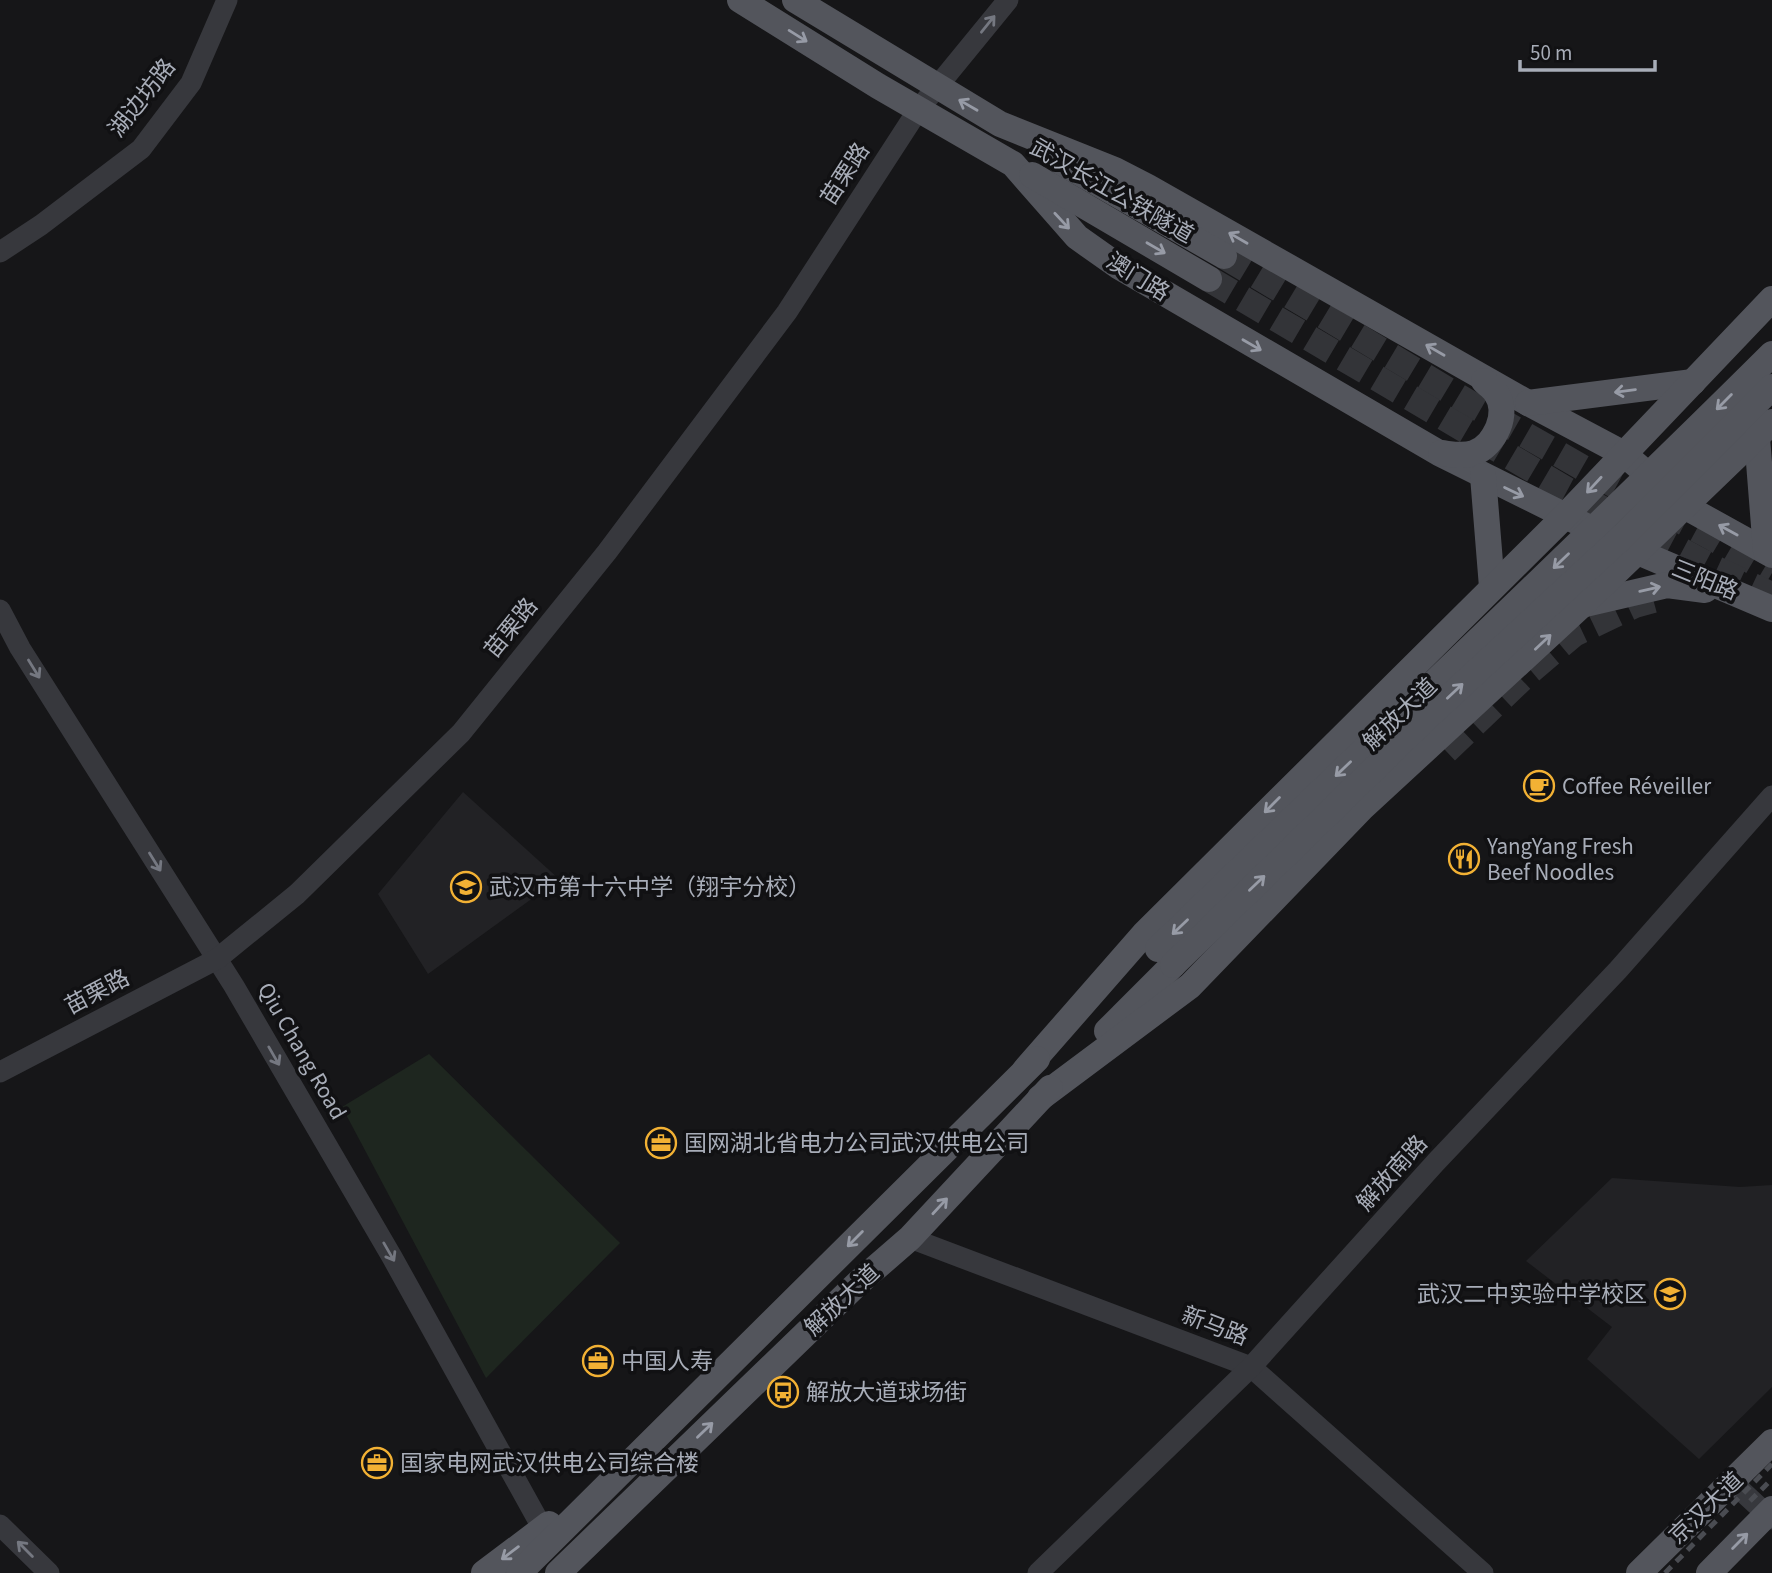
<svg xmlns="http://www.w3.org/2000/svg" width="1772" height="1573" font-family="'Source Sans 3','Noto Sans SC',sans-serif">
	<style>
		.built { fill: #222225 }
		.green { fill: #1e261f }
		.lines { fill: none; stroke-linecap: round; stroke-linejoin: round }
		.major-tunnel { stroke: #333438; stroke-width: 26; stroke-dasharray: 26 13; stroke-linecap: butt }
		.minor { stroke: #37383d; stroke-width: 21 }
		.major { stroke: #53555c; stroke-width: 26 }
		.rail { stroke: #4a4c52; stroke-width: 5; stroke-dasharray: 9 7; stroke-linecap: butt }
		.major-bridge { stroke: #53555c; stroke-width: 26 }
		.oneway { stroke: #757881 }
		.oneway2 { stroke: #979ba6 }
		.labels { text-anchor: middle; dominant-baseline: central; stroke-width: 7; stroke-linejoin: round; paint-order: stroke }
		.street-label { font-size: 23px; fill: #a8adb8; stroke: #111113 }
		.poi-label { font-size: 23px; fill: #a8adb8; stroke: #111113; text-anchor: start }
	</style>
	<rect width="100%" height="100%" fill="#161618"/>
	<g class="built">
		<polygon points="463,792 559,879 428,974 378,894"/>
		<polygon points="1612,1178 1740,1187 1772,1185 1772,1387 1699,1459 1587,1359 1612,1327 1526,1261"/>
	</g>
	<polygon class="green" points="429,1054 620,1243 486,1378 342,1107"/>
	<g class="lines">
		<g class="major-tunnel">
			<polyline points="1224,256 1471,404 1585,469 1711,537 1772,573"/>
			<polyline points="1209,279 1567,490 1716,569 1772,595"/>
			<polyline points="1446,751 1529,672 1574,634 1635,605 1664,597"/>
		</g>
		<g class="minor">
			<polyline points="0,252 41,225 141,149 191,83 227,0"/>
			<polyline points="0,610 20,648 234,986 392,1257 543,1529"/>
			<polyline points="0,1072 217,959 297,894 461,733 607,552 787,312 918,110 1008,0"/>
			<polyline points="910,1238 1251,1367 1483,1573"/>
			<polyline points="1732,1482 1772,1519"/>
			<polyline points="0,1525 49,1573"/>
			<polyline points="1038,1573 1251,1367 1436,1162 1618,970 1772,796"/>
		</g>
		<g class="major">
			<polyline points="740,0 878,86 1013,164 1077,237 1118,266 1439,453 1638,552 1772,609"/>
			<polyline points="795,0 1000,124 1115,170 1148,187 1528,403 1624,454 1684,506 1772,555"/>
			<polyline points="1062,163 1224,256"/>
			<polyline points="1032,175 1209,279"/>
			<polyline points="1528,403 1693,382"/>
			<polyline points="1757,437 1766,551"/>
			<path d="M1441,453C1451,454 1463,457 1474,453C1495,445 1510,413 1496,393C1493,388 1488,385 1484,381"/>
			<polyline points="1483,476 1492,587"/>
			<polyline points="1585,604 1667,585 1705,590"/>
			<polyline points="1107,1031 1173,965"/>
			<polyline points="1025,1070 1144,934 1565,516 1772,299"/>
			<polyline points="1040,1098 1190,986 1362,808 1583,604 1772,422"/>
			<polyline points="484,1573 549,1524"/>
			<polyline points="519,1573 1037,1059"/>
			<polyline points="558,1573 857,1284 910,1238 1050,1088"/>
			<polyline points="1639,1573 1772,1442"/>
			<polyline points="1709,1573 1772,1509"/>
		</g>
		<g class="rail">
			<polyline points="1750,1501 1772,1479"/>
			<polyline points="1665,1573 1772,1464"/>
		</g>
		<g class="major-bridge">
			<path d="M1158,949C1362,750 1570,555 1772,354"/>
			<polyline points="1173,965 1423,721 1620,539 1772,387"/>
		</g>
	</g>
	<defs><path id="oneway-shaft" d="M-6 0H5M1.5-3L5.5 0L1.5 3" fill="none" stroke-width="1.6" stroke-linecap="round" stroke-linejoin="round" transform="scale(1.75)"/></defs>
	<g class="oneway">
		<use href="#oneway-shaft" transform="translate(988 24) rotate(-51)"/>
		<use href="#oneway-shaft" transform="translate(34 669) rotate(58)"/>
		<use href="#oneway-shaft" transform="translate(155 862) rotate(58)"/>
		<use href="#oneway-shaft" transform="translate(274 1056) rotate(60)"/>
		<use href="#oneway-shaft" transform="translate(389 1252) rotate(60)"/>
		<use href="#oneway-shaft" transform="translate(25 1549) rotate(-135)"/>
	</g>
	<g class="oneway2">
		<use href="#oneway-shaft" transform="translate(798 36) rotate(32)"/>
		<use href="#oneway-shaft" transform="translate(968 105) rotate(-150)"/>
		<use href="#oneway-shaft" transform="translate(1062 221) rotate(47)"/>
		<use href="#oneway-shaft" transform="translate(1238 238) rotate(-150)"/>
		<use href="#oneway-shaft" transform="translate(1156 248) rotate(30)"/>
		<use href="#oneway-shaft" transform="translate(1252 345) rotate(30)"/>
		<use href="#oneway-shaft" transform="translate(1435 350) rotate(-150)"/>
		<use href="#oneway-shaft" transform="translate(1625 391) rotate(173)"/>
		<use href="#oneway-shaft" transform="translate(1724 402) rotate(135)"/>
		<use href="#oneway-shaft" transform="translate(1594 485) rotate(133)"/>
		<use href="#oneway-shaft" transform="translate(1514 492) rotate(26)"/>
		<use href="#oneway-shaft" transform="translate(1728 530) rotate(-151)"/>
		<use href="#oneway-shaft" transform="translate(1561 561) rotate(136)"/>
		<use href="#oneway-shaft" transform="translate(1650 589) rotate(-13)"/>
		<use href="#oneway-shaft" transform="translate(1543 642) rotate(-43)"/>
		<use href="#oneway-shaft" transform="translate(1455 691) rotate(-43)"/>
		<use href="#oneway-shaft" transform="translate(1343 769) rotate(136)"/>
		<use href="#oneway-shaft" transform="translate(1272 805) rotate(135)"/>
		<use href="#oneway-shaft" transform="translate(1257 883) rotate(-44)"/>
		<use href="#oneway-shaft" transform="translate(1180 927) rotate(136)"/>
		<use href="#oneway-shaft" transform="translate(940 1206) rotate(-47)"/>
		<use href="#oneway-shaft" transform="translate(855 1239) rotate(135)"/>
		<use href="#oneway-shaft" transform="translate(705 1430) rotate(-44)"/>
		<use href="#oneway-shaft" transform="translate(1740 1541) rotate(-45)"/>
		<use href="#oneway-shaft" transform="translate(510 1553) rotate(143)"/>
	</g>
	<defs>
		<g id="cafe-ring" transform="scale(1.575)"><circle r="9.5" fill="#111113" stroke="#f2b134" stroke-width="1.5"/><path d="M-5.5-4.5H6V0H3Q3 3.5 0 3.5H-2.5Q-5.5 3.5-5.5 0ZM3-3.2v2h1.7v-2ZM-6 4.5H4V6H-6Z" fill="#f2b134"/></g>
		<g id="restaurant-ring" transform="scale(1.575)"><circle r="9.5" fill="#111113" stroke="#f2b134" stroke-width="1.5"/><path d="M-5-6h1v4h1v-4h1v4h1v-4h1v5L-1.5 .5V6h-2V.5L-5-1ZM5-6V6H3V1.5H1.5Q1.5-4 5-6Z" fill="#f2b134"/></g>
		<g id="school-ring" transform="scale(1.575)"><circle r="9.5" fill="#111113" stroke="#f2b134" stroke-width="1.5"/><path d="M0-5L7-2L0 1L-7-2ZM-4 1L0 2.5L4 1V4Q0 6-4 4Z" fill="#f2b134"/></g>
		<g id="office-ring" transform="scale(1.575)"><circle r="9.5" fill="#111113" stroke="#f2b134" stroke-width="1.5"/><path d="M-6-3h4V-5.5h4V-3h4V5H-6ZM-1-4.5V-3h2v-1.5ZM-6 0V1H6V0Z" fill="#f2b134"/></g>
		<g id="bus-ring" transform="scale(1.575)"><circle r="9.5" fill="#111113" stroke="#f2b134" stroke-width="1.5"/><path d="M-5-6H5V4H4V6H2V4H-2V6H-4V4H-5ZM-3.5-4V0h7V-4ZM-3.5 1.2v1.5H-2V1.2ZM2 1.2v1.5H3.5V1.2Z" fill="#f2b134"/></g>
	</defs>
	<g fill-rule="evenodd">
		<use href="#cafe-ring" x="1539" y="786"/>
		<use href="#restaurant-ring" x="1464" y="859"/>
		<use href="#school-ring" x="466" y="887"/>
		<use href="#office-ring" x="661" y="1143"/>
		<use href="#school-ring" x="1670" y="1294"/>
		<use href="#office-ring" x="598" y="1361"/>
		<use href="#bus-ring" x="783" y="1392"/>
		<use href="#office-ring" x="377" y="1463"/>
	</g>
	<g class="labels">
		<g class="street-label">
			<text transform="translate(142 98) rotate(-52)">湖边坊路</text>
			<text transform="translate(845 174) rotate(-57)">苗栗路</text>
			<text transform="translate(1112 191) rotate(30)">武汉长江公铁隧道</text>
			<text transform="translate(1138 277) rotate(32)">澳门路</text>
			<text transform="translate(1705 580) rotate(22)">三阳路</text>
			<text transform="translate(511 628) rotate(-51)">苗栗路</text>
			<text transform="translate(1400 714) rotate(-44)">解放大道</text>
			<text transform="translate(97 992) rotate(-28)">苗栗路</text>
			<text transform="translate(302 1051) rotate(60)">Qiu Chang Road</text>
			<text transform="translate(1392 1173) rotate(-48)">解放南路</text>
			<text transform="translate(842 1300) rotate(-43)">解放大道</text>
			<text transform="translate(1215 1326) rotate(21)">新马路</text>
			<text transform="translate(1706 1508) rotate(-44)">京汉大道</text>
		</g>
		<g class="poi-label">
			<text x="1562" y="786">Coffee Réveiller</text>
			<text x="1487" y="846">YangYang Fresh<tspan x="1487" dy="26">Beef Noodles</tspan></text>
			<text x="489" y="887">武汉市第十六中学（翔宇分校）</text>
			<text x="684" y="1143">国网湖北省电力公司武汉供电公司</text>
			<text x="1647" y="1294" text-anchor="end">武汉二中实验中学校区</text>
			<text x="621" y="1361">中国人寿</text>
			<text x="806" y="1392">解放大道球场街</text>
			<text x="400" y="1463">国家电网武汉供电公司综合楼</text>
		</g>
	</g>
	<path d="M1520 60v10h135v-10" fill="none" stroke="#a8adb8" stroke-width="3.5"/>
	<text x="1530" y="60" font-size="21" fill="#a8adb8" stroke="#111113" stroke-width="5" paint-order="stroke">50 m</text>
</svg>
